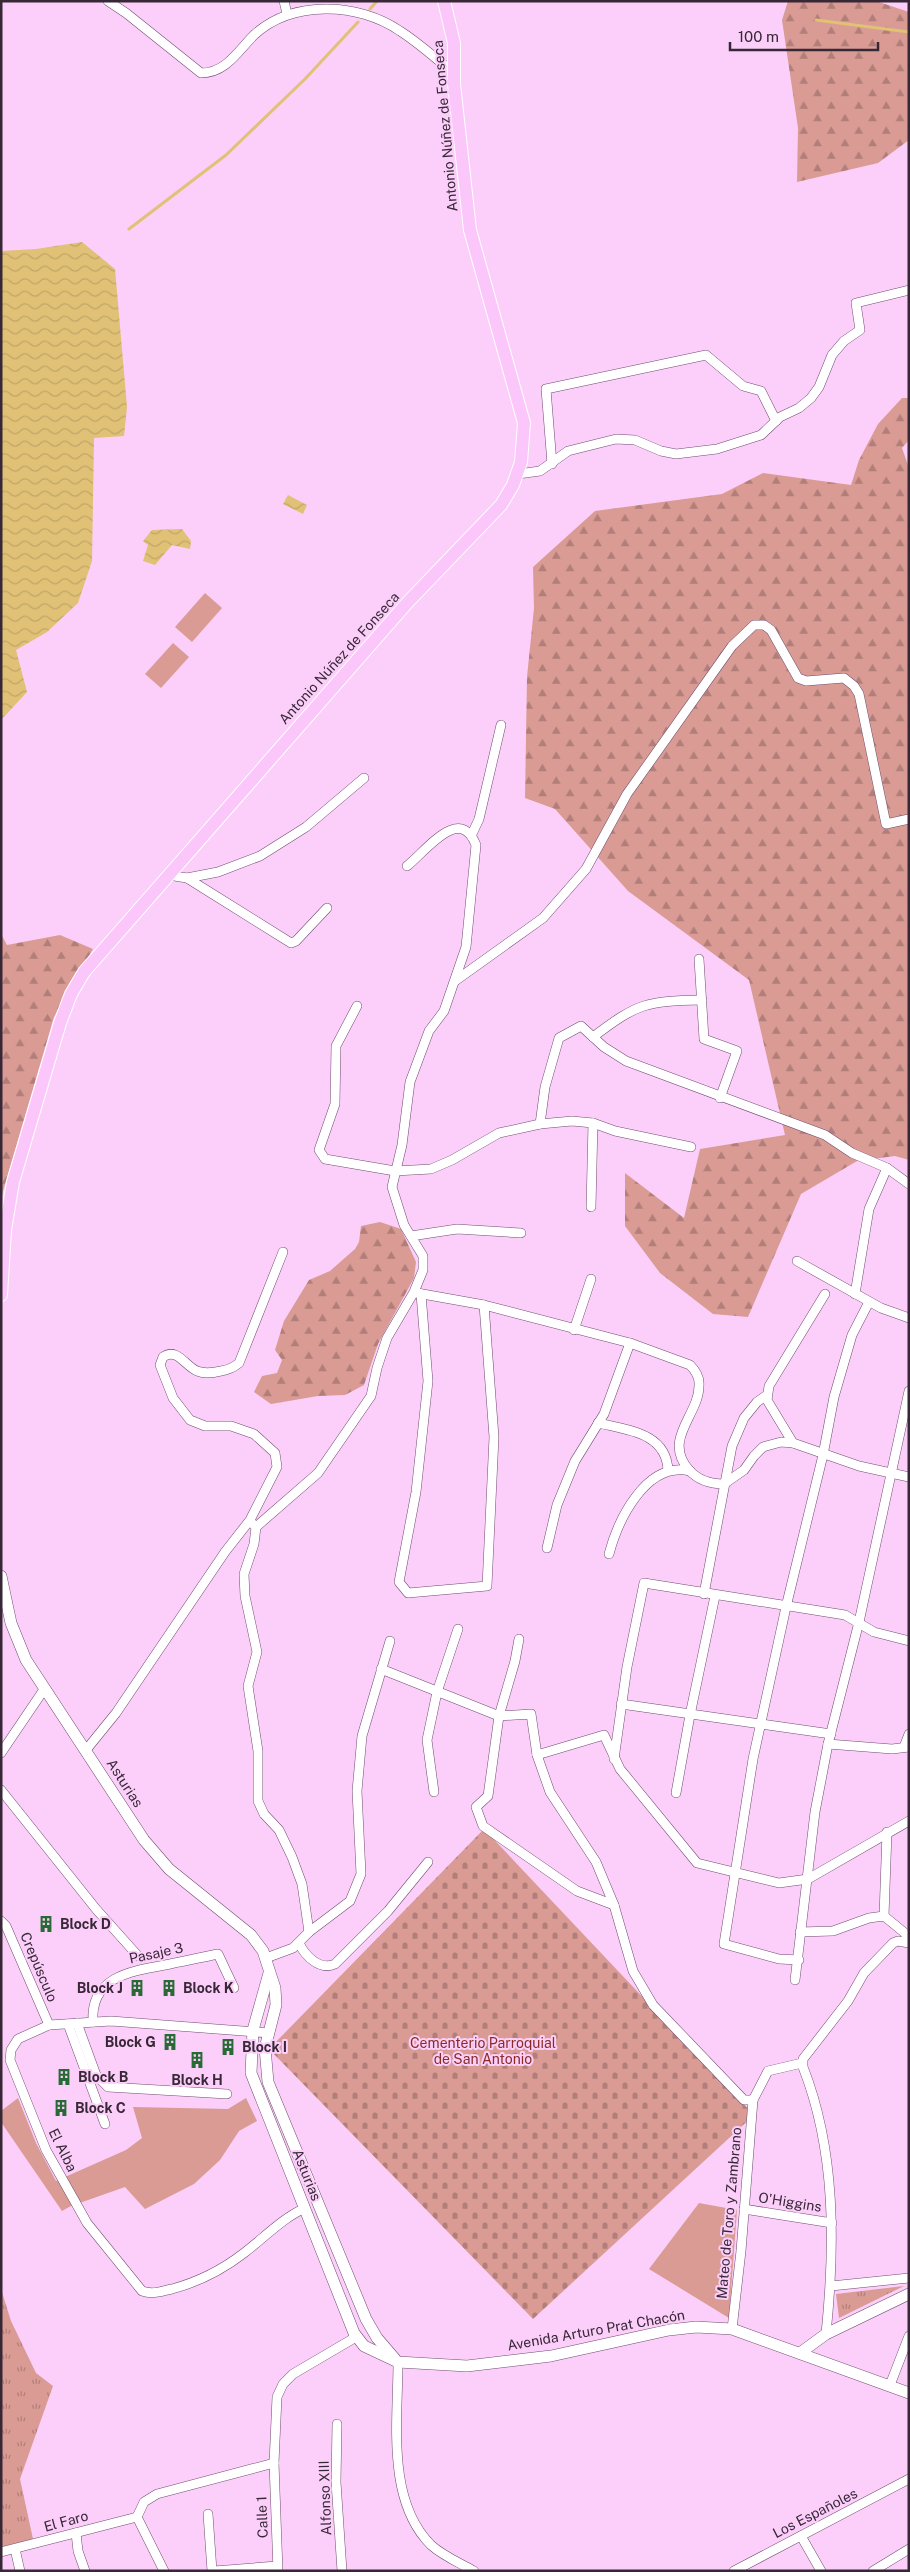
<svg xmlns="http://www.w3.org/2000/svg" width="910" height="2572" font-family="'Public Sans',sans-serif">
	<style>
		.grass { fill: url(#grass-tufts) }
		.forest { fill: url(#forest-firs) }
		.cemetery { fill: url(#cemetery-stones) }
		.park { fill: #d99b93 }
		.water { fill: url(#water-waves) }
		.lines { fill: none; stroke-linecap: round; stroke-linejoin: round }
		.stream { stroke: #e0c176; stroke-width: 3 }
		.street-casing { stroke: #704c70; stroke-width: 10 }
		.secondary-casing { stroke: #704c70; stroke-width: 12 }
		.primary-casing { stroke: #fff; stroke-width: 14 }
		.street { stroke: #fff; stroke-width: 9 }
		.secondary { stroke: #fff; stroke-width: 11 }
		.primary { stroke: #fbc7fa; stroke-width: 12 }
		.labels { text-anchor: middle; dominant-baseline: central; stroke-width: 4; stroke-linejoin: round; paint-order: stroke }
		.street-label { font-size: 14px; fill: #372737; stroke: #fbcff9 }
		.poi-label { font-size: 14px; font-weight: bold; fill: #372737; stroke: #fbcff9; text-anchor: start }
		.park-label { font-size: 14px; fill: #8a2b25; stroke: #fbcff9 }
	</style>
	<defs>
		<pattern id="grass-tufts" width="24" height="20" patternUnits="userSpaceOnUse" patternTransform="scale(1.25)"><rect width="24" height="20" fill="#d99b93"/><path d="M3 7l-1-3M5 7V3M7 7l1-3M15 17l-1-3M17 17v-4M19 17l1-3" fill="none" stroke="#b17e79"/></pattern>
		<pattern id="forest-firs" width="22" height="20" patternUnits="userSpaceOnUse" patternTransform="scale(1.25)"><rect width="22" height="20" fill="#d99b93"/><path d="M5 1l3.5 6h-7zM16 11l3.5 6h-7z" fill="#b17e79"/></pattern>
		<pattern id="cemetery-stones" width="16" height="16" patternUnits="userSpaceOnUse" patternTransform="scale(1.25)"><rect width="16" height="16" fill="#d99b93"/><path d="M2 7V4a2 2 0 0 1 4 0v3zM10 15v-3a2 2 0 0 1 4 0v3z" fill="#b17e79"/></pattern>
		<pattern id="water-waves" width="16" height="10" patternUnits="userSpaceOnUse" patternTransform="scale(1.25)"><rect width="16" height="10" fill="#e0c176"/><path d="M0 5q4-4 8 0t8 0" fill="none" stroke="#c1a667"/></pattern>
	</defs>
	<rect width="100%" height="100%" fill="#fbcff9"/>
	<g class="grass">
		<polygon points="904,2286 839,2318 836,2294"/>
		<polygon points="1,2289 11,2321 36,2373 53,2386 20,2479 33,2539 1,2547"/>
	</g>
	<g class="forest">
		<polygon points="788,1 876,1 909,12 909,140 878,163 797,182 798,128 782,20"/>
		<polygon points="902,398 909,398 909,440 902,448 909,468 909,1160 895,1156 857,1161 801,1194 748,1317 713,1314 660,1273 625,1226 625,1173 684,1218 700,1149 785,1135 749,980 628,891 555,809 525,798 527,677 534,608 533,567 595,511 722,494 763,473 851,485 859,460 878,424"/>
		<polygon points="1,934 7,945 60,935 93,949 54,1017 1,1198"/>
		<polygon points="380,1222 401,1229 416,1262 414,1278 378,1344 364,1385 345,1395 318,1396 271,1404 254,1392 262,1376 277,1373 282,1360 275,1350 284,1321 309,1280 330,1271 355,1249 359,1242 361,1226"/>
	</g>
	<polygon class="cemetery" points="484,1829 754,2115 533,2319 269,2049"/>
	<g class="park">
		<polygon points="205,593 222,608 192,642 175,627"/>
		<polygon points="173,643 189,657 161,688 145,674"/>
		<polygon points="18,2098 36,2143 56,2181 126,2150 142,2138 133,2107 228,2109 246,2098 257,2121 239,2131 220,2160 194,2184 145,2209 125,2187 71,2206 62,2211 1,2122 1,2111"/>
		<polygon points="699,2203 737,2210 729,2318 649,2269"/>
	</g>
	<g class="water">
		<polygon points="82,242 115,269 127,407 124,436 94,438 92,561 78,603 47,632 16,650 27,692 1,720 1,251 36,249"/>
		<polygon points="288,495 307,505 303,514 283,504"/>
		<polygon points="182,529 191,541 190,549 172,545 155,565 143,561 148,545 143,541 152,530"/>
	</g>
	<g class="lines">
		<g class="stream">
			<polyline points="370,9 377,1"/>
			<polyline points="816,20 909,32"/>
			<polyline points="129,229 226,155 305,79 358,22"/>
		</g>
		<g class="street-casing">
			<g id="street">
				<path d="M108,1L126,13L201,73C226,73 238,51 254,35C292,0 358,2 400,31C419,43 436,59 454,73"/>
				<polyline points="284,1 287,14"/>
				<polyline points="552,464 546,389 706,355 743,386 761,391 776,421"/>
				<polyline points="518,474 540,471 568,451 616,439 635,440 661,451 676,454 717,449 761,435 780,417 799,408 811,398 819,387 832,355 844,341 860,330 856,303 909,290"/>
				<polyline points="472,834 479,819 501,725"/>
				<polyline points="168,875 187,878 218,872 260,856 306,827 364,778"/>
				<polyline points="187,878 291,943 296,941 327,908"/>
				<polyline points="699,959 704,1039 737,1051 720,1098"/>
				<polyline points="455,981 543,918 586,869 627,794 732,646 754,625 764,625 771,630 798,678 806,681 844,678 854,686 859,694 886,824 909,819"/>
				<polyline points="357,1006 336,1046 335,1104 319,1150 325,1159 395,1171 431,1169 452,1160 499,1133 540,1124 572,1121 593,1123 615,1131 691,1147"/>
				<path d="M593,1037C638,1003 646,1001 702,1000"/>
				<polyline points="540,1124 545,1087 559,1038 581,1026 604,1047 626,1061 825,1135 852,1153 887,1168 909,1184"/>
				<polyline points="591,1207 593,1123"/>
				<polyline points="411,1236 457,1229 521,1233"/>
				<polyline points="797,1261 881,1308 909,1318"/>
				<path d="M417,1293L484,1305L630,1343L690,1365C696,1371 700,1377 699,1386C699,1415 662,1439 689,1470C698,1480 711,1484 724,1484L744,1470L754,1456L763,1447L781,1442L793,1443L859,1466L909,1477"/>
				<polyline points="421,1294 428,1381 416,1492 399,1582 408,1593 487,1586 494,1437 484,1305"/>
				<polyline points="855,1294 869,1209 887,1168"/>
				<polyline points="574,1330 591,1279"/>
				<path d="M598,1423C628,1430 667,1433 668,1471"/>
				<polyline points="793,1443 767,1400 769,1386 825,1294"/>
				<polyline points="253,1524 256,1527 254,1544 244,1574 245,1596 257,1652 248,1686 258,1751 258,1801 264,1814 279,1830 292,1857 302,1884 309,1932"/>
				<path d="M256,1527L318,1473L371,1396L377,1368L387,1338L414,1292L423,1270V1256L404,1225L392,1187L402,1145L410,1082L429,1031L444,1011L466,947L476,845C460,804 426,851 407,866"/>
				<polyline points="547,1548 557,1505 575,1461 604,1414 630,1343"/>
				<path d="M609,1554C618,1520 646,1461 690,1471"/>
				<polyline points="704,1594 732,1446 744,1418 757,1402 767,1395"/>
				<polyline points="519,1639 515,1661 499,1716 488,1796 476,1807 483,1826 577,1891 614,1905"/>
				<polyline points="381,1669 499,1716 531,1714 537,1755 550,1792 596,1862 614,1905 633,1971 653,2005 744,2100 753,2100"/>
				<polyline points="621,1704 831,1734"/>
				<polyline points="828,1744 892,1749 909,1747"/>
				<polyline points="904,1747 909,1734"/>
				<path d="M86,1750L116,1713L225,1552L250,1520L277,1467L275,1453L254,1434L231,1426H205L190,1420L173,1398L160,1365L163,1357C177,1347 185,1366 197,1371C205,1374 212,1373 221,1371C228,1370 233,1368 239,1363L283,1252"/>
				<polyline points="1,1753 45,1688"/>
				<polyline points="537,1755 604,1735 620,1769 697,1863 779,1883 808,1879 909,1821"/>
				<polyline points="614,1759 627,1667 644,1583 845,1615 874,1632 909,1641"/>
				<polyline points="1,1790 96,1909 138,1956"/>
				<polyline points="434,1792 427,1740 437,1692 458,1629"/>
				<polyline points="676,1793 690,1715 715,1596"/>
				<polyline points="884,1916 887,1832"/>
				<polyline points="1,1921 6,1926 49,2025"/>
				<polyline points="800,1932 833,1931 869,1918 884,1916 906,1934 906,1942"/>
				<path d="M299,1943C305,1956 320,1971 335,1964L388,1911L428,1862"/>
				<polyline points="266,1958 293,1948 309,1932 350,1901 361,1874 357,1791 362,1736 390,1641"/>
				<polyline points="799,1960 779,1959 724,1944 753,1759 786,1607 823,1455 834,1397 852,1335 869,1302"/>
				<polyline points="795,1980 815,1812 828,1744 859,1622 909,1391"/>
				<path d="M93,2022C90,1977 131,1971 165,1965C183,1961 200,1958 218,1954L234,1988"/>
				<polyline points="77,2023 96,2075 108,2087 227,2094"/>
				<polyline points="68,2024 105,2124"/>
				<path d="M269,2033L111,2021L49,2025L18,2039L11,2050L10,2060L46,2150L87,2223L142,2291C153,2295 162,2291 172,2289C198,2282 222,2270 244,2253C264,2238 281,2219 305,2208"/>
				<polyline points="744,2209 832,2223"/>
				<polyline points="831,2286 909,2278"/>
				<polyline points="732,2329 741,2251 753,2100 768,2071 802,2063"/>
				<path d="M826,2334C835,2245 836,2151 803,2067V2059L848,2001L864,1973L893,1943L898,1941L909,1943"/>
				<path d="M398,2362C398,2421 386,2500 431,2545C443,2556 460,2563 474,2571"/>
				<polyline points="890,2385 909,2336"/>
				<polyline points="337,2424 336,2482 342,2571"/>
				<polyline points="208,2514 212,2571"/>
				<polyline points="137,2517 144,2502 157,2494 274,2463"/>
				<polyline points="137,2517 164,2571"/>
				<polyline points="76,2533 78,2551 85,2571"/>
				<polyline points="801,2536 821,2571"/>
				<polyline points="15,2549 20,2571"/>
				<polyline points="1,2552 137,2517"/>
				<polyline points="214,2571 277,2566"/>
				<polyline points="278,2571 274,2463 277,2397 283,2384 293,2374 356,2337"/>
				<polyline points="734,2571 909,2479"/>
				<polyline points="873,2571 909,2549"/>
			</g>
		</g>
		<g class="secondary-casing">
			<g id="secondary">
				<polyline points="1,1576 11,1623 26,1660 144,1840 169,1869 251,1935 263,1951 275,1988 276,2005 265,2048 268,2082 366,2319 377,2338 395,2359"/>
				<polyline points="269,1973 253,2030 251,2073 354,2333 364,2346 398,2362 467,2366 551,2356 669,2330 696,2327 732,2329 909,2393"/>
				<polyline points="800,2353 826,2334 909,2294"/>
			</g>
		</g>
		<g class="primary-casing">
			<polyline id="primary" points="1,1295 5,1230 13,1182 60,1023 71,994 84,972 407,603 501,505 513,485 521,462 524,423 470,230 454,84 454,43 444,1"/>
		</g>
		<use href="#street" class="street"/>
		<use href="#secondary" class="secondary"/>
		<use href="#primary" class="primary"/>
	</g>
	<defs>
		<g id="building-bare" transform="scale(1.35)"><path d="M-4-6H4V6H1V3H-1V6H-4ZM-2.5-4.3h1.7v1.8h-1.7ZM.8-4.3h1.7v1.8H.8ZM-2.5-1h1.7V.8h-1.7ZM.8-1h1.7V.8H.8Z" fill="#286a35" stroke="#fbcff9" stroke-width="2.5" paint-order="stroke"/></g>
	</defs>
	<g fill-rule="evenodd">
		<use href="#building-bare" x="46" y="1924"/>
		<use href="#building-bare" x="137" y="1988"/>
		<use href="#building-bare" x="169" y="1988"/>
		<use href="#building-bare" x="170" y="2042"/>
		<use href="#building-bare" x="228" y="2047"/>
		<use href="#building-bare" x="197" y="2060"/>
		<use href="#building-bare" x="64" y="2077"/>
		<use href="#building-bare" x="61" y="2108"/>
	</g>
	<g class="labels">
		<g class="street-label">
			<text transform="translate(445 126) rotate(-95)">Antonio Núñez de Fonseca</text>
			<text transform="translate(339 658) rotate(-48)">Antonio Núñez de Fonseca</text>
			<text transform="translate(125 1783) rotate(57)">Asturias</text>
			<text transform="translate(156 1953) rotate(-12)">Pasaje 3</text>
			<text transform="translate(39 1967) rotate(67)">Crepúsculo</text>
			<text transform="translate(63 2150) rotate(64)">El Alba</text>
			<text transform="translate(307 2175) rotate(68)">Asturias</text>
			<text transform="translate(790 2202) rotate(9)">O'Higgins</text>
			<text transform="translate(729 2213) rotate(-85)">Mateo de Toro y Zambrano</text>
			<text transform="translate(596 2330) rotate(-10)">Avenida Arturo Prat Chacón</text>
			<text transform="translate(325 2498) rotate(-92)">Alfonso XIII</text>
			<text transform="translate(815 2513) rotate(-27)">Los Españoles</text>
			<text transform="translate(262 2517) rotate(-92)">Calle 1</text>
			<text transform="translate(66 2521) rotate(-15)">El Faro</text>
		</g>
		<g class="poi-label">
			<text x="60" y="1924">Block D</text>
			<text x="123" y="1988" text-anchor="end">Block J</text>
			<text x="183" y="1988">Block K</text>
			<text x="156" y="2042" text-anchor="end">Block G</text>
			<text x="242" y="2047">Block I</text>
			<text x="78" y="2077">Block B</text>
			<text x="197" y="2080" text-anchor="middle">Block H</text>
			<text x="75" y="2108">Block C</text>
		</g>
		<g class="park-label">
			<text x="483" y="2043">Cementerio Parroquial<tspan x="483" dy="16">de San Antonio</tspan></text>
		</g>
	</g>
	<rect width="910" height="2572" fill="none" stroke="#372737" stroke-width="5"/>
	<path d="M730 42v8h148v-8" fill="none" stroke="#372737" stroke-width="2.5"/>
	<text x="738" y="42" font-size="15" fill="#372737" stroke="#fbcff9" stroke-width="4" paint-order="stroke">100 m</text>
</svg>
